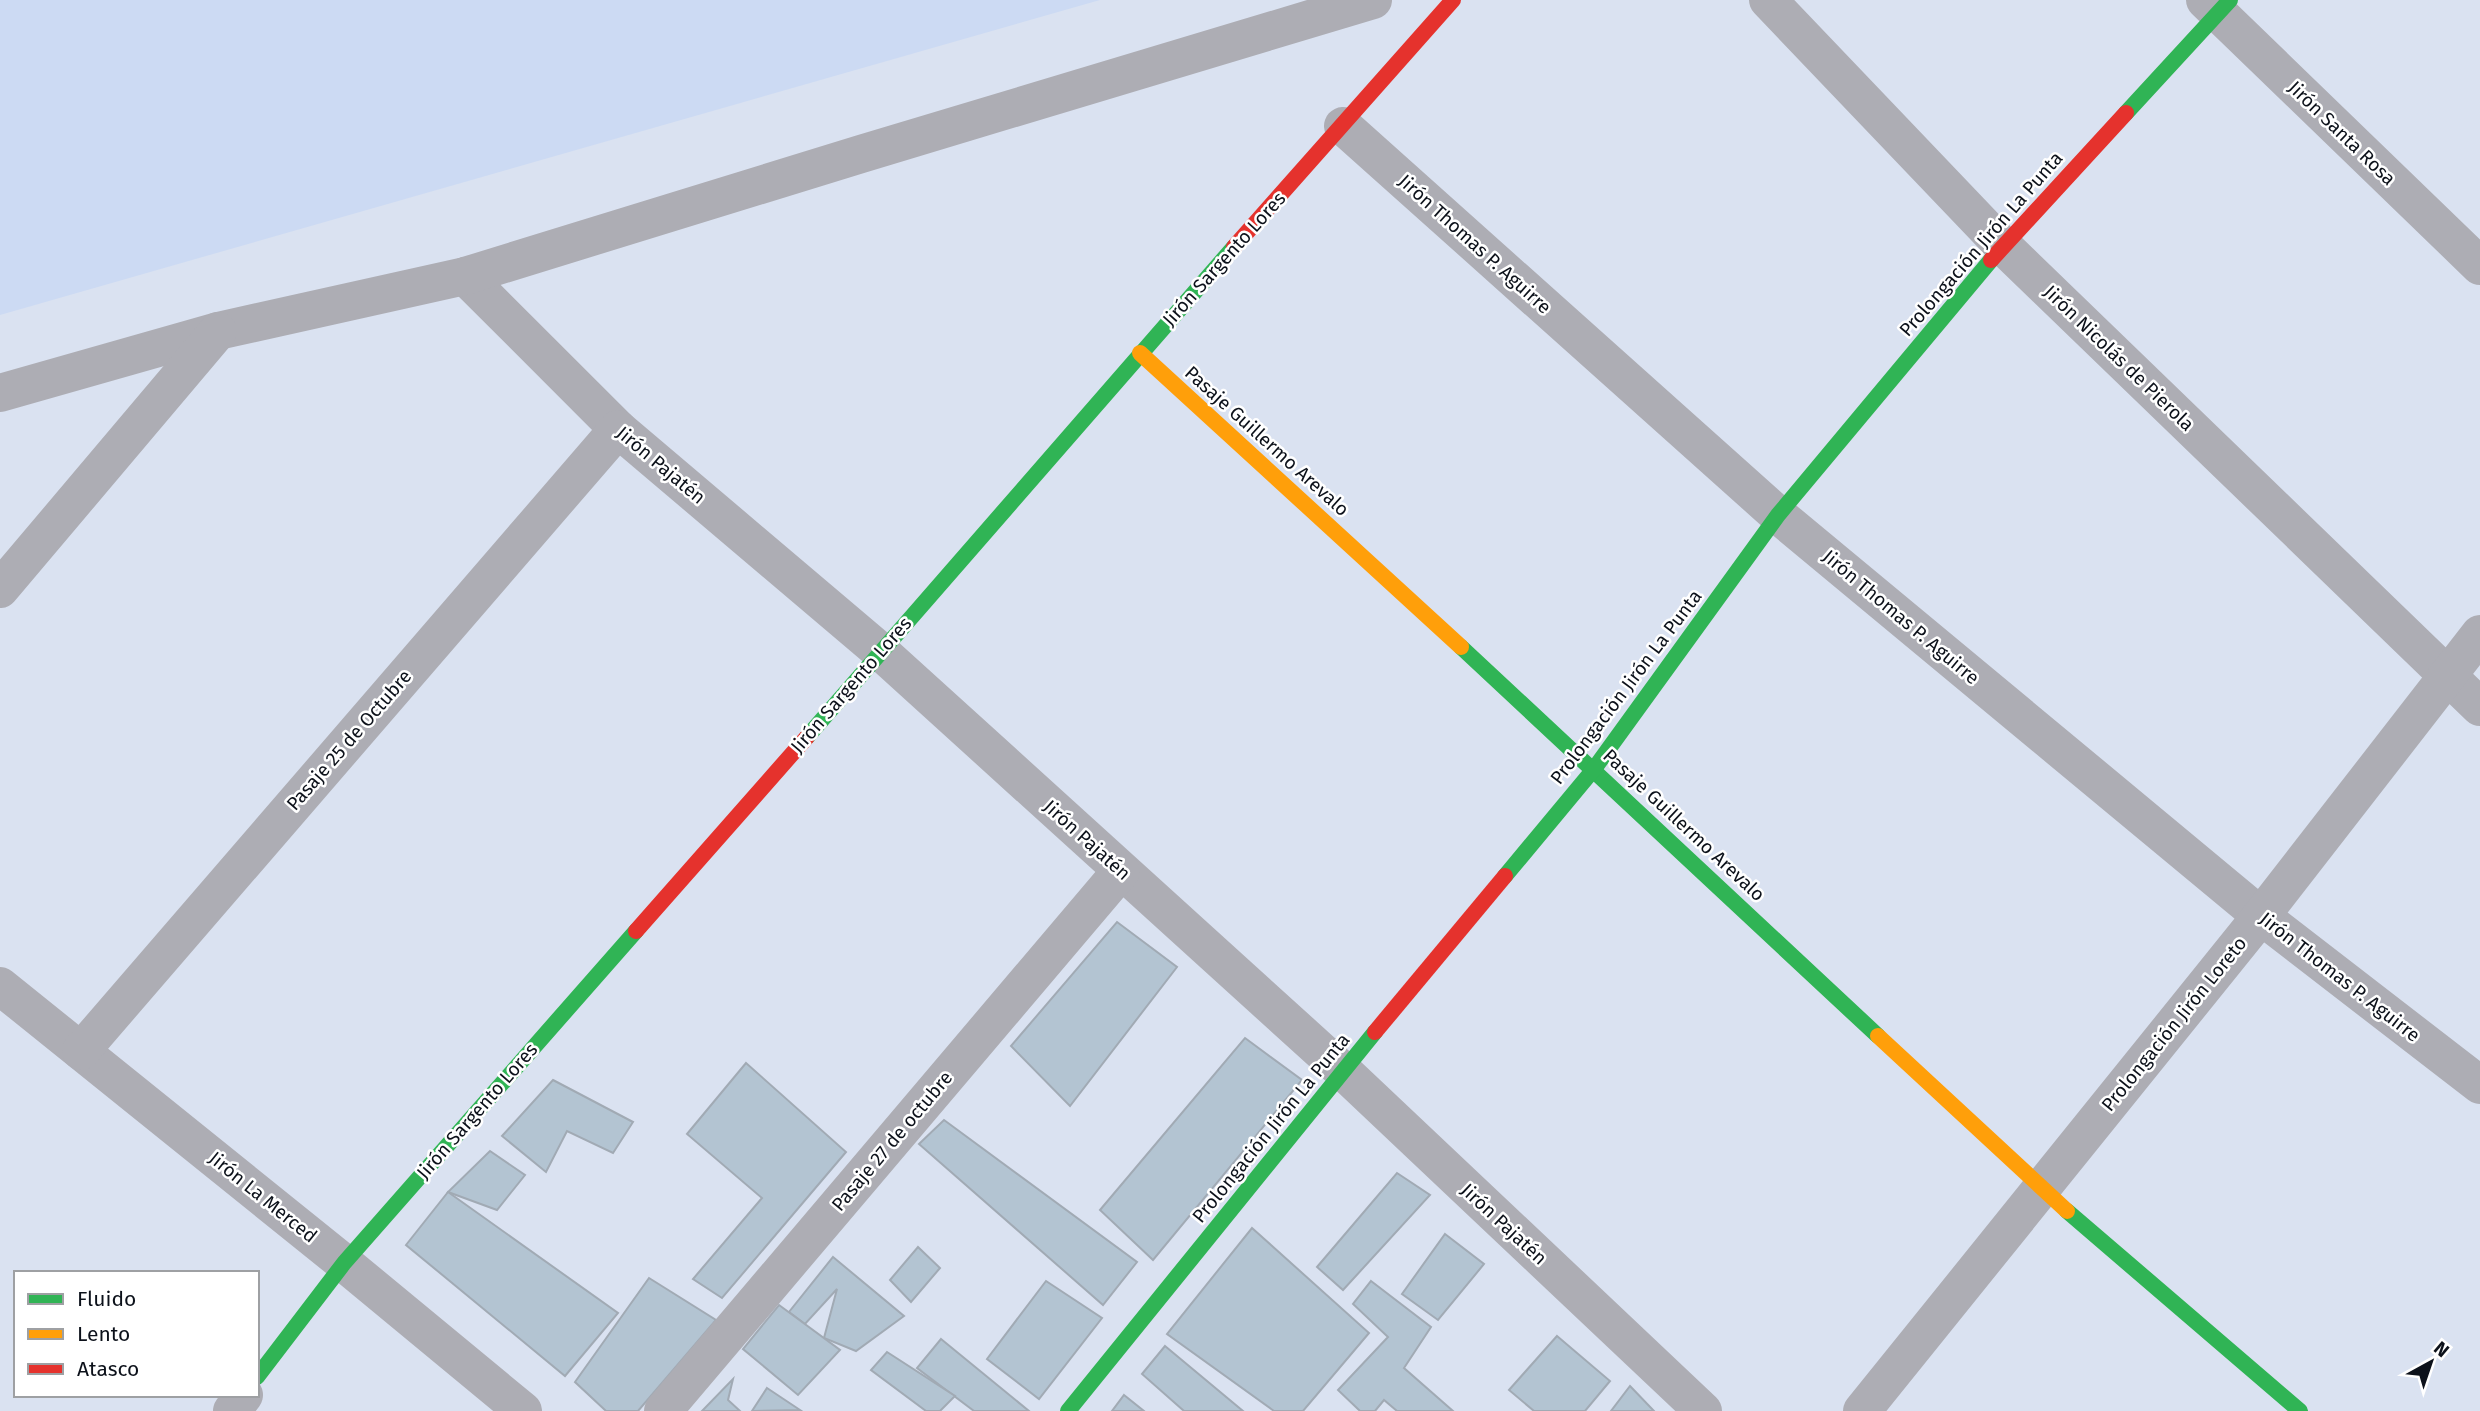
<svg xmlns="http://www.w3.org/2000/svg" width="2480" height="1411" font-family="'Fira Sans',sans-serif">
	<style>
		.built { fill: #ccdaf3 }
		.building { fill: #b3c4d2; stroke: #a1aab4; stroke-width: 2 }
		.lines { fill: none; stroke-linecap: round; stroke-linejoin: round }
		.street { stroke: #adadb4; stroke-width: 38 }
		.fast { stroke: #30b455; stroke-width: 16 }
		.slow { stroke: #ff9f0a; stroke-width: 16 }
		.jam { stroke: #e5322d; stroke-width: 16 }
		.labels { text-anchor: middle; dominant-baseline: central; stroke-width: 5; stroke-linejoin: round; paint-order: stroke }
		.street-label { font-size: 19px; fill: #0c111a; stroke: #fff }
	</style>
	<rect width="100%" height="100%" fill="#dae2f1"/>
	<polygon class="built" points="0,0 1100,0 0,315"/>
	<g class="building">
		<polygon points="1117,922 1177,967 1070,1106 1011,1046"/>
		<polygon points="1245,1038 1302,1080 1153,1260 1100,1210"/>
		<polygon points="746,1063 846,1152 722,1298 693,1279 762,1198 687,1134"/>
		<polygon points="553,1080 633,1122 613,1153 567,1131 546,1172 502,1136"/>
		<polygon points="944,1120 1137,1262 1103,1305 919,1144"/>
		<polygon points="490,1151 525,1175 497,1210 448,1192"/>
		<polygon points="1397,1173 1430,1195 1343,1290 1317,1267"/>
		<polygon points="448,1192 618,1313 565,1376 406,1245"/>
		<polygon points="1252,1228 1369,1333 1303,1411 1274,1411 1167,1334"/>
		<polygon points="1445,1234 1484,1264 1438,1320 1402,1294"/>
		<polygon points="918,1247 940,1268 911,1302 890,1280"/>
		<polygon points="833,1257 904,1316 856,1351 824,1338 837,1289 805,1324 789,1312"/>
		<polygon points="649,1278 716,1320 638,1411 606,1411 575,1382"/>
		<polygon points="1046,1281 1102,1318 1039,1399 987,1359"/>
		<polygon points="1371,1281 1431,1327 1404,1368 1453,1411 1397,1411 1384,1400 1375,1411 1360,1411 1338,1390 1388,1337 1353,1304"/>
		<polygon points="779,1305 840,1350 798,1395 743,1349"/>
		<polygon points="1557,1336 1610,1381 1585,1411 1534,1411 1509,1390"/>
		<polygon points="941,1339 1029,1411 974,1411 917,1368"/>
		<polygon points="1165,1346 1243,1411 1184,1411 1142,1374"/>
		<polygon points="887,1352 955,1396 940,1411 926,1411 871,1370"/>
		<polygon points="733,1379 728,1400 740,1411 702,1411"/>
		<polygon points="1630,1386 1654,1411 1611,1411"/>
		<polygon points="767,1388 800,1410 752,1411"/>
		<polygon points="1124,1395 1144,1411 1112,1411"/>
	</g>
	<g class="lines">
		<g class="street">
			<polyline points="1768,0 2003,246 2480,707"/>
			<polyline points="2205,0 2480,266"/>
			<polyline points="1343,126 1778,515 2261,916 2480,1085"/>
			<polyline points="465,276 618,429 881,652 1343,1071 1703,1411"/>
			<polyline points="0,393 218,331 465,276 861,154 1373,0"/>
			<polyline points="0,589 218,331"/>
			<polyline points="0,986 344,1263 523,1411"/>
			<polyline points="81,1051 618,429"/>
			<polyline points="232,1411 244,1395"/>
			<polyline points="663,1411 1121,871"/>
			<polyline points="1862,1411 2261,916 2480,634"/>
		</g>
		<g class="fast">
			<polyline points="2126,113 2230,0"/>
			<polyline points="1461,647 1878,1036"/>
			<polyline points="807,737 1234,247"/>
			<polyline points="1505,876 1594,769 1778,515 1991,260"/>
			<polyline points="2067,1211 2300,1411"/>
			<polyline points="257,1377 344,1263 636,931"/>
			<polyline points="1068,1411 1375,1032"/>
		</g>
		<g class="slow">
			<polyline points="1140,353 1461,647"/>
			<polyline points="1878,1036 2067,1211"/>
		</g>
		<g class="jam">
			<polyline points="1234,247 1453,0"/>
			<polyline points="1991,260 2126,113"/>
			<polyline points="636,931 807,737"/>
			<polyline points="1375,1032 1505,876"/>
		</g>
	</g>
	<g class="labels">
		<g class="street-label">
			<text transform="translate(2342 133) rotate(44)">Jirón Santa Rosa</text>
			<text transform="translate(1475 244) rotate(42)">Jirón Thomas P. Aguirre</text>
			<text transform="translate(1981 244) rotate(-49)">Prolongación Jirón La Punta</text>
			<text transform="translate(1224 259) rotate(-48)">Jirón Sargento Lores</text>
			<text transform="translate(2119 358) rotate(44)">Jirón Nicolás de Pierola</text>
			<text transform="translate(1267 441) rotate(42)">Pasaje Guillermo Arevalo</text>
			<text transform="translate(661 465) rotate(40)">Jirón Pajatén</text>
			<text transform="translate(1901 617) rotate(40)">Jirón Thomas P. Aguirre</text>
			<text transform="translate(851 685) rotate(-49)">Jirón Sargento Lores</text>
			<text transform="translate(1626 687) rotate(-53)">Prolongación Jirón La Punta</text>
			<text transform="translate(349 740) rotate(-49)">Pasaje 25 de Octubre</text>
			<text transform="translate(1684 825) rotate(43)">Pasaje Guillermo Arevalo</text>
			<text transform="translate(1087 840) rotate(42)">Jirón Pajatén</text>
			<text transform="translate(2340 977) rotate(38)">Jirón Thomas P. Aguirre</text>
			<text transform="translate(2174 1024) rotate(-51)">Prolongación Jirón Loreto</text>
			<text transform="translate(477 1111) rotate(-49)">Jirón Sargento Lores</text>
			<text transform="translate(1271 1128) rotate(-51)">Prolongación Jirón La Punta</text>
			<text transform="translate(892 1141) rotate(-50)">Pasaje 27 de octubre</text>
			<text transform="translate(263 1197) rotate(39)">Jirón La Merced</text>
			<text transform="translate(1504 1224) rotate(43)">Jirón Pajatén</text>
		</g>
	</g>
	<rect x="14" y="1271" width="245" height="126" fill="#ffffff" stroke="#9ea0a3" stroke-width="2"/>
	<rect x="28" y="1294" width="35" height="10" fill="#30b455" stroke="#9ea0a3" stroke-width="2"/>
	<text x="77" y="1306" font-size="21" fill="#0c111a">Fluido</text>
	<rect x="28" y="1329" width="35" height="10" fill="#ff9f0a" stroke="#9ea0a3" stroke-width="2"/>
	<text x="77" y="1341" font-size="21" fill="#0c111a">Lento</text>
	<rect x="28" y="1364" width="35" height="10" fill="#e5322d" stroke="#9ea0a3" stroke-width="2"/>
	<text x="77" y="1376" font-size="21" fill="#0c111a">Atasco</text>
	<g transform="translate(2431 1362) rotate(40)" stroke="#ffffff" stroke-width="5" paint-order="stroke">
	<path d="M0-5L12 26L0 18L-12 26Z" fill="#0c111a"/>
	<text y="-10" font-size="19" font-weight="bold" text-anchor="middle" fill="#0c111a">N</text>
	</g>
</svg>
